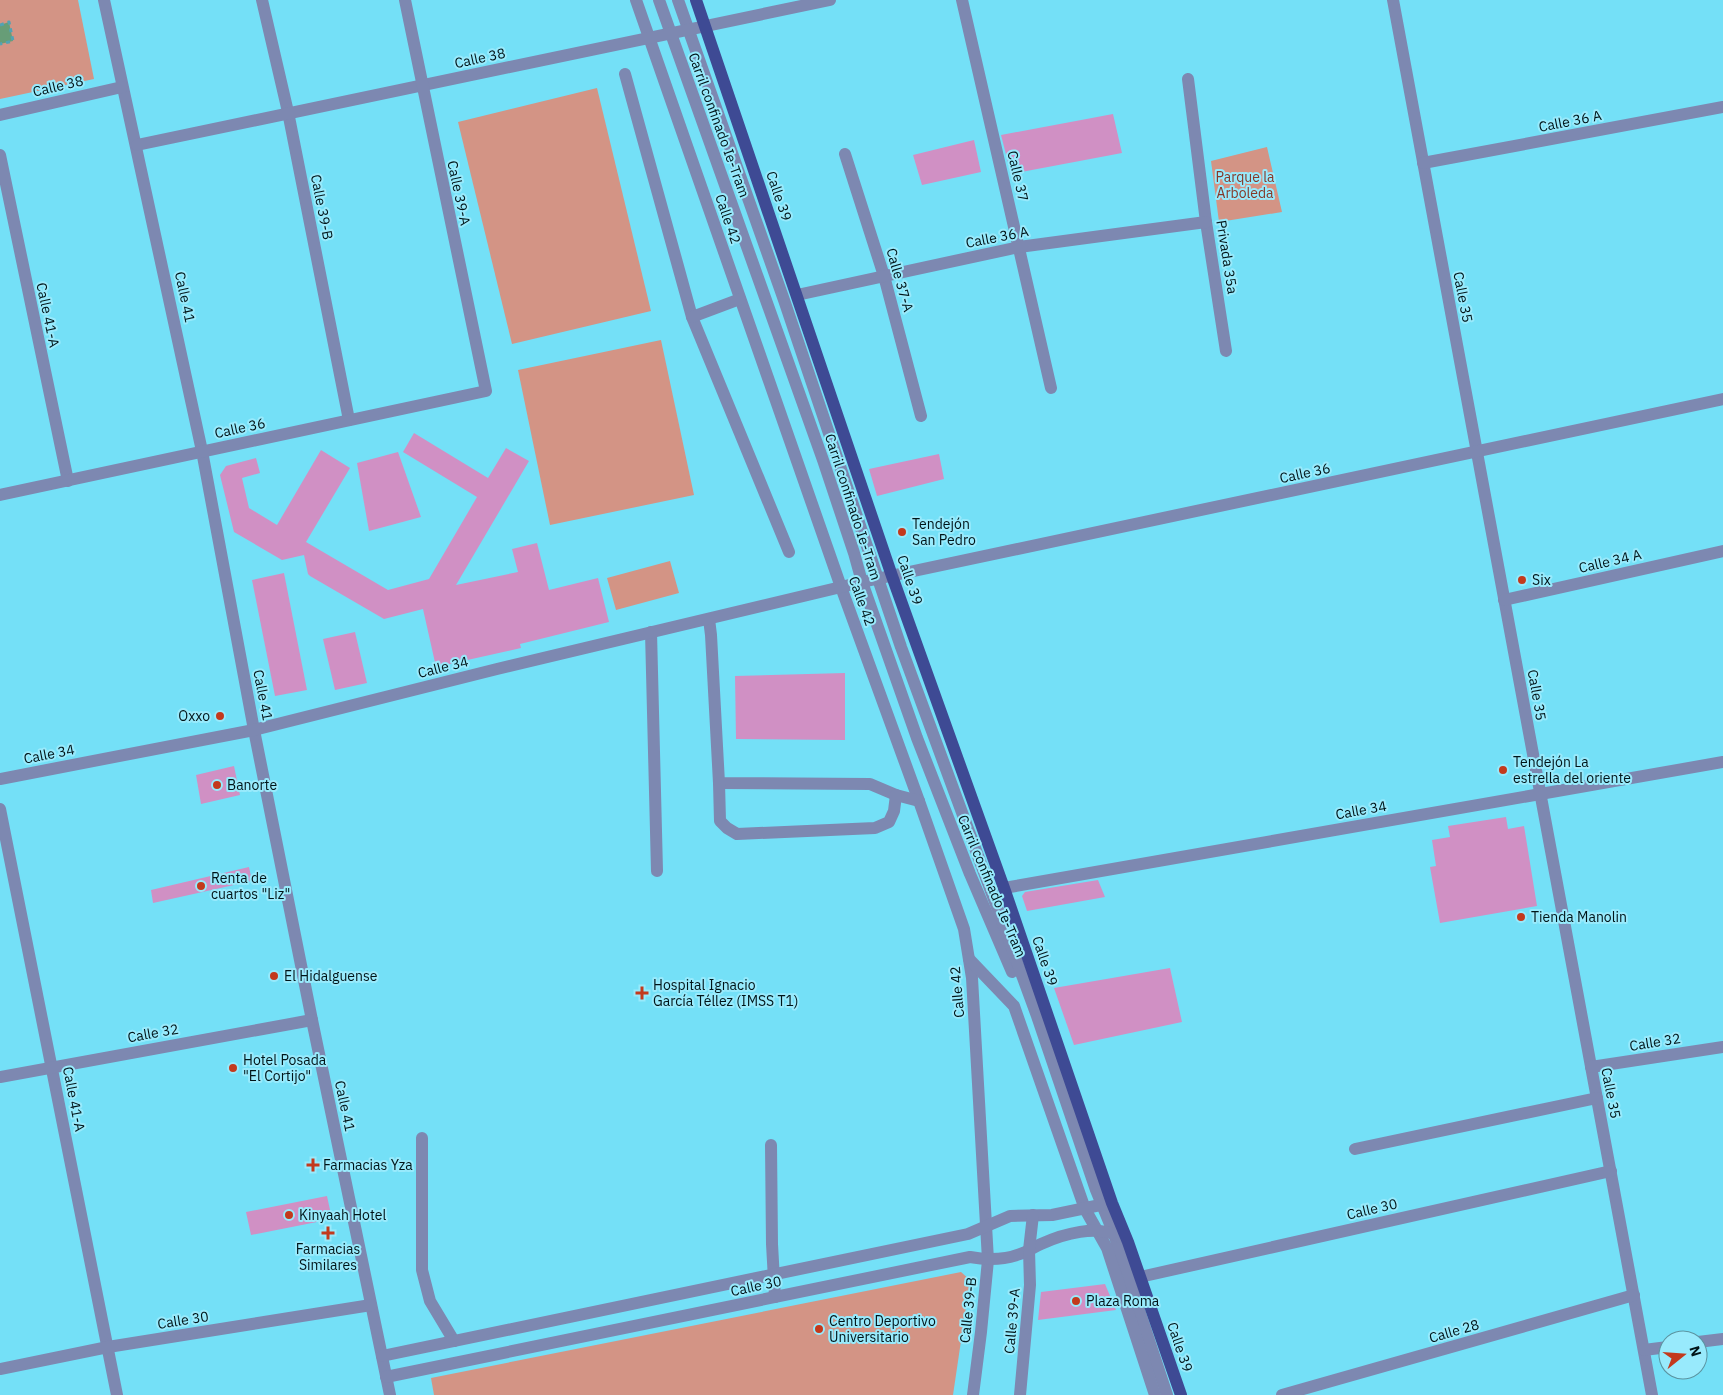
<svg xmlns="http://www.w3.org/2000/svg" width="1723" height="1395" font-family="'IBM Plex Sans',sans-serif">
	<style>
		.green { fill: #d39485 }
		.water { fill: #679d77 }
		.building { fill: #d090c4 }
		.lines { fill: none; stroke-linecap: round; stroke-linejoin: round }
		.path { stroke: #51a3b4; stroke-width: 3; stroke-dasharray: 4 4; stroke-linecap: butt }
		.minor { stroke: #7d88b1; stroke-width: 12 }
		.major { stroke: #3e4a94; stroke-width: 12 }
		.poi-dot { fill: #c3391c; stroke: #98eafc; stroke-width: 2 }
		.labels { text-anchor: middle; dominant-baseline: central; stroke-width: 4; stroke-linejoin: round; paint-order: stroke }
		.street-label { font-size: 14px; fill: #001418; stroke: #98eafc }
		.park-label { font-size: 14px; fill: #863828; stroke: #98eafc }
		.poi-label { font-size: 14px; fill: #001418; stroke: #98eafc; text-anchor: start }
	</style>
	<rect width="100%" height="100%" fill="#74e0f7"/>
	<g class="green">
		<polygon points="0,0 78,0 94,79 0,99"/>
		<polygon points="597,88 651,311 512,344 458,122"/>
		<polygon points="1267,147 1282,212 1219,222 1211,161"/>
		<polygon points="661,340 694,495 550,525 518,370"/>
		<polygon points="670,561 679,593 616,610 607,578"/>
		<polygon points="961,1272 970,1280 953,1395 434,1395 431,1378"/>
	</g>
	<polygon class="water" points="9,22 13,41 0,44 0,25"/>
	<g class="building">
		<polygon points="1113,114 1122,153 1011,174 1001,135"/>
		<polygon points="974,140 981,172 922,185 913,155"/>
		<polygon points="414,433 488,478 506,448 529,461 456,585 518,572 512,549 537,543 549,590 598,578 609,622 520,644 521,648 436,667 423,609 384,619 310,576 308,574 304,555 282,560 234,532 220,475 226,466 256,458 260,473 242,478 249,508 277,525 321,450 350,468 306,542 388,590 429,579 477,497 403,452"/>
		<polygon points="398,452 421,517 369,531 357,463"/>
		<polygon points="939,454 944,479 877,496 869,469"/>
		<polygon points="284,573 307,690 275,696 252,580"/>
		<polygon points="355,632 367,683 335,690 323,639"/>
		<polygon points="845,673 845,740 736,739 735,676"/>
		<polygon points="234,766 240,795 201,804 196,775"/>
		<polygon points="1506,817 1508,829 1524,826 1537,906 1440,923 1430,867 1436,866 1432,840 1450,837 1448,826"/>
		<polygon points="249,867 252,881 153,903 151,890"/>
		<polygon points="1098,880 1105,897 1027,911 1022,896 1025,892"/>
		<polygon points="1170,968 1182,1022 1074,1045 1054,988"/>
		<polygon points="327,1196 332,1219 251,1235 246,1212"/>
		<polygon points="1105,1284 1116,1310 1038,1320 1041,1292"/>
	</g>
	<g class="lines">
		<polyline class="path" points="0,25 9,22 13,41 0,44"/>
		<g class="minor">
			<polyline points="104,0 202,451 254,730 312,1020 390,1395"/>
			<polyline points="262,0 288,112 349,420"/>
			<polyline points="636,0 841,587 919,801 964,929 972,978 988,1260 981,1332 973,1395"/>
			<polyline points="659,0 823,460 854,553 862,582 917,738 970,874 1012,972"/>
			<polyline points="678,0 784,300 901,647 1037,1016 1096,1190 1114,1234 1167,1395"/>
			<polyline points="962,0 1051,388"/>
			<polyline points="1393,0 1652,1395"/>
			<polyline points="625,74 692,317 789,552"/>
			<polyline points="1188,79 1206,222 1226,351"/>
			<polyline points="0,115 122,87"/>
			<polyline points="137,145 830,0"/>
			<polyline points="845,154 884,276 921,416"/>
			<polyline points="0,155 68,481"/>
			<polyline points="1423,163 1723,107"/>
			<polyline points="797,295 1019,247 1206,222"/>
			<polyline points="692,317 740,299"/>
			<polyline points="0,495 486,391 405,0"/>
			<polyline points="1504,600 1723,551"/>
			<polyline points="709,619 711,635 719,783 870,784 896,795 919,801"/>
			<polyline points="651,632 657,871"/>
			<polyline points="0,779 254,730 497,669 862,582 1723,399"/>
			<polyline points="719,783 720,821 727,828 737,834 875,828 889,822 894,811 896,795"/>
			<polyline points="0,809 117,1395"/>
			<polyline points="1004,888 1723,762"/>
			<polyline points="969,959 1014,1006 1085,1209 1107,1248 1155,1395"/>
			<polyline points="1591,1067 1723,1047"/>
			<polyline points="0,1077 312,1020"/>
			<polyline points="422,1138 422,1270 430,1301 454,1341"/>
			<polyline points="771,1145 772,1244 775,1297"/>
			<polyline points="1355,1149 1597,1098"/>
			<polyline points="1140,1277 1611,1171"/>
			<polyline points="1698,1342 1723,1339"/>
			<polyline points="1644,1350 1668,1347"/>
			<polyline points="382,1356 968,1234 1010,1216 1052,1215 1110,1203"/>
			<polyline points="0,1369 108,1347 371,1305"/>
			<path d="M386,1377L970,1257C986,1260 1004,1260 1020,1254C1027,1252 1034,1247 1041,1244C1063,1234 1097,1224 1120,1237"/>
			<polyline points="1020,1395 1030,1285 1029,1250 1033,1215"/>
			<polyline points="1282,1395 1634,1295"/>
		</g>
		<polyline class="major" points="696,0 892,576 1004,888 1112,1203 1128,1242 1181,1395"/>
	</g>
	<g class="poi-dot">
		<circle cx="902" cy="532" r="5"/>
		<circle cx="1522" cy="580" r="5"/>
		<circle cx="220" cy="716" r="5"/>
		<circle cx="1503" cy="770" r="5"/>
		<circle cx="217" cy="785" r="5"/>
		<circle cx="201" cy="886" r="5"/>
		<circle cx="1521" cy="917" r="5"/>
		<circle cx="274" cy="976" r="5"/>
		<path d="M639.5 985.5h5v5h5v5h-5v5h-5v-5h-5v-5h5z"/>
		<circle cx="233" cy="1068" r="5"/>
		<path d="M310.5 1157.5h5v5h5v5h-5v5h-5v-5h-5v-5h5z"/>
		<circle cx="289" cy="1215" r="5"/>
		<path d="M325.5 1225.5h5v5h5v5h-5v5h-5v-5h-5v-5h5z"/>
		<circle cx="1076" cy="1301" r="5"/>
		<circle cx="819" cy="1329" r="5"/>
	</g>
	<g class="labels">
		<g class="street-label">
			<text transform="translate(480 58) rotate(-12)">Calle 38</text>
			<text transform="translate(58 86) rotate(-13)">Calle 38</text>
			<text transform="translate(1570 121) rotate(-11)">Calle 36 A</text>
			<text transform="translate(719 125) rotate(70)">Carril confinado Ie-Tram</text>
			<text transform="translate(1018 176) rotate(77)">Calle 37</text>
			<text transform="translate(459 193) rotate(78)">Calle 39-A</text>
			<text transform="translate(779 196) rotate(71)">Calle 39</text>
			<text transform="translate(322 207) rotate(79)">Calle 39-B</text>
			<text transform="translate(728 219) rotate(71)">Calle 42</text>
			<text transform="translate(997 237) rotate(-11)">Calle 36 A</text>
			<text transform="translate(1227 257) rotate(81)">Privada 35a</text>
			<text transform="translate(900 280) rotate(74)">Calle 37-A</text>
			<text transform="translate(185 297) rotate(78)">Calle 41</text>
			<text transform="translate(1463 297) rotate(79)">Calle 35</text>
			<text transform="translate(48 315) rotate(78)">Calle 41-A</text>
			<text transform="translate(240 428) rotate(-12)">Calle 36</text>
			<text transform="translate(1305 473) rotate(-12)">Calle 36</text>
			<text transform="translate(853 507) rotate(72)">Carril confinado Ie-Tram</text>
			<text transform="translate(1610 561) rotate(-13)">Calle 34 A</text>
			<text transform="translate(910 580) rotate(71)">Calle 39</text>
			<text transform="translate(862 601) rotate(70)">Calle 42</text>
			<text transform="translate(443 667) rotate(-14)">Calle 34</text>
			<text transform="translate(263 695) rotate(79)">Calle 41</text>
			<text transform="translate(1537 695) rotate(80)">Calle 35</text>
			<text transform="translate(49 754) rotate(-11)">Calle 34</text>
			<text transform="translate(1361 810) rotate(-10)">Calle 34</text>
			<text transform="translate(992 886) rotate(67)">Carril confinado Ie-Tram</text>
			<text transform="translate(1045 961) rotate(71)">Calle 39</text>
			<text transform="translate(957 992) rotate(-95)">Calle 42</text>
			<text transform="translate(153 1033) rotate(-10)">Calle 32</text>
			<text transform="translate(1655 1042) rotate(-9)">Calle 32</text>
			<text transform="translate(1611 1093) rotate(79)">Calle 35</text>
			<text transform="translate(74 1099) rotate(79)">Calle 41-A</text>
			<text transform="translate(345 1106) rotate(78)">Calle 41</text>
			<text transform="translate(1372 1209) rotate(-13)">Calle 30</text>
			<text transform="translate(756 1286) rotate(-12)">Calle 30</text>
			<text transform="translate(968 1310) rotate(-84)">Calle 39-B</text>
			<text transform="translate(183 1320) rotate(-9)">Calle 30</text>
			<text transform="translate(1012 1321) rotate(-85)">Calle 39-A</text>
			<text transform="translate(1454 1331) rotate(-16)">Calle 28</text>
			<text transform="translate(1180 1347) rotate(71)">Calle 39</text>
		</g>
		<g class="park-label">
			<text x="1245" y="177">Parque la<tspan x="1245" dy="16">Arboleda</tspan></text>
		</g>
		<g class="poi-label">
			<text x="912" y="524">Tendejón<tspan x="912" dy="16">San Pedro</tspan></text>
			<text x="1532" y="580">Six</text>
			<text x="210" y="716" text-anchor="end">Oxxo</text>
			<text x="1513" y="762">Tendejón La<tspan x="1513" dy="16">estrella del oriente</tspan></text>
			<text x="227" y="785">Banorte</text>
			<text x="211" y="878">Renta de<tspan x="211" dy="16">cuartos "Liz"</tspan></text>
			<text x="1531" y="917">Tienda Manolin</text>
			<text x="284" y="976">El Hidalguense</text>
			<text x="653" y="985">Hospital Ignacio<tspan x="653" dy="16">García Téllez (IMSS T1)</tspan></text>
			<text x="243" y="1060">Hotel Posada<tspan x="243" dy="16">"El Cortijo"</tspan></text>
			<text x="323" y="1165">Farmacias Yza</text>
			<text x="299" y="1215">Kinyaah Hotel</text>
			<text x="328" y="1249" text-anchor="middle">Farmacias<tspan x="328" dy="16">Similares</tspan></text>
			<text x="1086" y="1301">Plaza Roma</text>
			<text x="829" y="1321">Centro Deportivo<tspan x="829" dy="16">Universitario</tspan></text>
		</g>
	</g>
	<g transform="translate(1683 1355) rotate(73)"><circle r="24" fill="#98eafc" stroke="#5b94a1"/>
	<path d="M0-4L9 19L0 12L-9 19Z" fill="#c3391c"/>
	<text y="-8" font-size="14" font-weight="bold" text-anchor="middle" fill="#001418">N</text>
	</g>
</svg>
